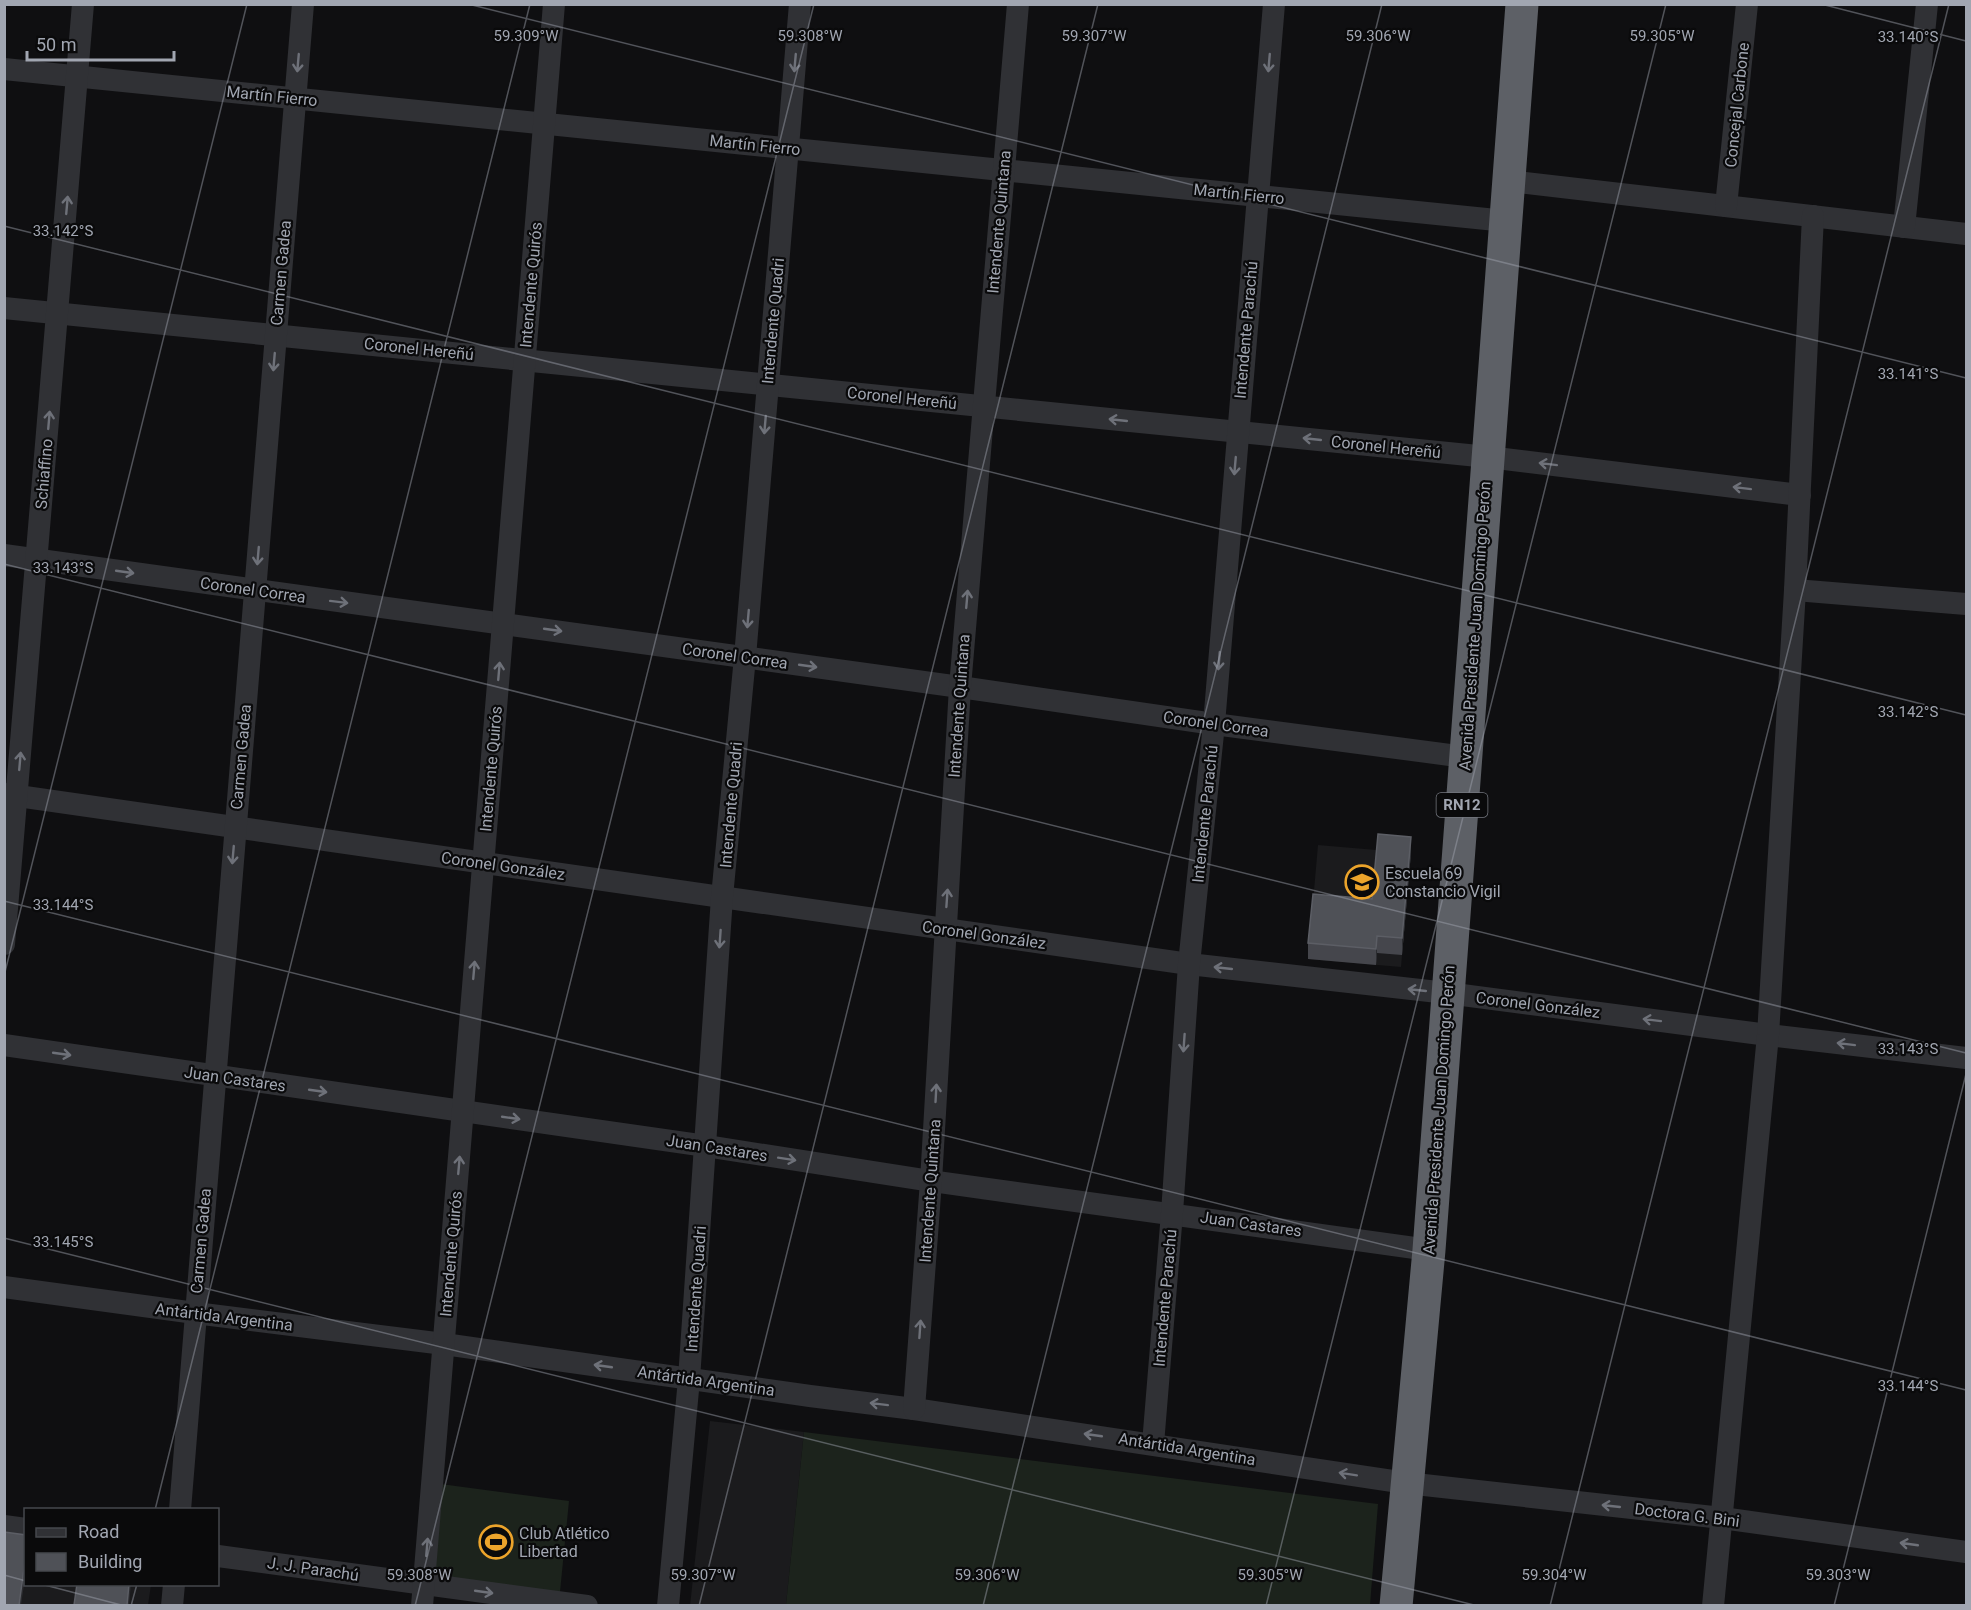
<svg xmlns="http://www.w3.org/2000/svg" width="1971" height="1610" font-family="Roboto,sans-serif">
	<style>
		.built { fill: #1b1b1d }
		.pitch { fill: #1c231c }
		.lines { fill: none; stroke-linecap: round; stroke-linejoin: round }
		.street { stroke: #303135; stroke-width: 22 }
		.highway { stroke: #5d6066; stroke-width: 33 }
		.wall { fill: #45464c }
		.shaded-wall { fill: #2b2c30 }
		.building { fill: #4f5157; stroke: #5c5e65; stroke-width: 1.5 }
		.oneway { stroke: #6e7179 }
		.ticks { fill: none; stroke: #a1a6b1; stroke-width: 1.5; stroke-opacity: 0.45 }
		.labels { text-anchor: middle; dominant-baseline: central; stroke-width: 4.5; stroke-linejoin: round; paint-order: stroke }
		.shield { fill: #0a0a0b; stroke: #74777f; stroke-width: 1.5 }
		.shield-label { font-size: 15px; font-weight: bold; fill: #a1a6b1 }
		.street-label { font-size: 16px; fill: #a1a6b1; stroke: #0a0a0b }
		.poi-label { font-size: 16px; fill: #a1a6b1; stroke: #0a0a0b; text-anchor: start }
		.ticks-label { font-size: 15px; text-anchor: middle; fill: #a1a6b1; stroke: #0a0a0b; stroke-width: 4.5; stroke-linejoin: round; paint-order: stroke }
	</style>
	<rect width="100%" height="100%" fill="#0f0f11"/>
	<g class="built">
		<polygon points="1318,845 1411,853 1401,967 1308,959"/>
		<polygon points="710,1421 804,1432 786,1605 690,1606"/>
		<polygon points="4,1548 25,1551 26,1584 151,1585 148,1605 5,1605"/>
	</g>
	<g class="pitch">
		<polygon points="804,1432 1378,1504 1370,1605 786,1605"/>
		<polygon points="433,1483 569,1501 559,1602 424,1584"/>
	</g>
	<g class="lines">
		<g class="street">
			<polyline points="4,69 1506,221"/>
			<polyline points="1509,181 1966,234"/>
			<polyline points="1726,206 1747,4"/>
			<polyline points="1904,227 1927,4"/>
			<polyline points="4,308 1488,457 1800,495"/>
			<polyline points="4,555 960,687 1214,724 1465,757"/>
			<polyline points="1795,590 1966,604"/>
			<polyline points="4,794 1189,964 1447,993 1768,1035 1966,1058"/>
			<polyline points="4,944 83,4"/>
			<polyline points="4,1045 706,1146 931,1181 1429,1250"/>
			<polyline points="4,1287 195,1313 444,1344 810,1396 914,1409 1406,1483 1722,1518 1966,1552"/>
			<polyline points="914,1409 931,1181 960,687 1018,4"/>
			<polyline points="1153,1444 1172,1213 1189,964 1214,724 1274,4"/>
			<polyline points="180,1510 303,4"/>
			<polyline points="4,1526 26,1529"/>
			<polyline points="218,1556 587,1606"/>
			<polyline points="172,1606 174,1584"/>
			<polyline points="422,1606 554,4"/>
			<polyline points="668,1606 689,1379 722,897 745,657 800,4"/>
			<polyline points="1713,1606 1768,1035 1795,590 1813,216"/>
		</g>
		<polyline class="highway" points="1396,1606 1429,1250 1522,4"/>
	</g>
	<polygon class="wall" points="1411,853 1402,955 1377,953 1376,965 1308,959 1308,943 1372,899"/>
	<g class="shaded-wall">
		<polygon points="1411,837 1411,853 1402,955 1402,938"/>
		<polygon points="1377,936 1377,953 1376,965 1376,949"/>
		<polygon points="26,1554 26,1571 21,1605 19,1605"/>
		<polygon points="129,1584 131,1584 129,1605 127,1605"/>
	</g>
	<g class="building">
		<polygon points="1378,834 1411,837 1402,938 1377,936 1376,949 1308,943 1313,894 1372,899"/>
		<polygon points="4,1532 26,1535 26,1554 19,1605 4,1605"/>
		<polygon points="77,1584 129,1584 127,1605 74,1605"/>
	</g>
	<defs><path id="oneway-shaft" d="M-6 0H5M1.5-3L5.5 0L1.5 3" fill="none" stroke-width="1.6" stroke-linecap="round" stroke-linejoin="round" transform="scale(1.5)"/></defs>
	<g class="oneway">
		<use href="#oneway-shaft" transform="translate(298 63) rotate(95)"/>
		<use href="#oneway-shaft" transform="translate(795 63) rotate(95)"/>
		<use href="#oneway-shaft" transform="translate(1269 63) rotate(95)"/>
		<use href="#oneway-shaft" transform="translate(67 205) rotate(-85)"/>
		<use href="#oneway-shaft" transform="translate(274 362) rotate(95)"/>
		<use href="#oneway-shaft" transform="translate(49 420) rotate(-85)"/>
		<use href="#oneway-shaft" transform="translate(1118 420) rotate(-174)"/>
		<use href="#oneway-shaft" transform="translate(765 425) rotate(95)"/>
		<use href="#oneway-shaft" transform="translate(1312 439) rotate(-174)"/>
		<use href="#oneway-shaft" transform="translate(1548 464) rotate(-173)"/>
		<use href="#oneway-shaft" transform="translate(1235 466) rotate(95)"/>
		<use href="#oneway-shaft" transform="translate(1742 488) rotate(-173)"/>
		<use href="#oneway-shaft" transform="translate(258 556) rotate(95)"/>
		<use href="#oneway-shaft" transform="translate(125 572) rotate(8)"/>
		<use href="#oneway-shaft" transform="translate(967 599) rotate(-85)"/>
		<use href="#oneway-shaft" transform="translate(339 602) rotate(7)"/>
		<use href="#oneway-shaft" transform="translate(748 619) rotate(95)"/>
		<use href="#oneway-shaft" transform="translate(553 630) rotate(8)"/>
		<use href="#oneway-shaft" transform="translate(1219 661) rotate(95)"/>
		<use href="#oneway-shaft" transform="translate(808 666) rotate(8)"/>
		<use href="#oneway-shaft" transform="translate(499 671) rotate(-85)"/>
		<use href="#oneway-shaft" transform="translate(20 761) rotate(-85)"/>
		<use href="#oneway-shaft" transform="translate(233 855) rotate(95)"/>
		<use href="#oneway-shaft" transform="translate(947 898) rotate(-86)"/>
		<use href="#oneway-shaft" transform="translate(720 939) rotate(94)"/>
		<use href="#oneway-shaft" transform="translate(1223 968) rotate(-174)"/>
		<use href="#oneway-shaft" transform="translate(474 970) rotate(-85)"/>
		<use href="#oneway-shaft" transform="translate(1417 990) rotate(-174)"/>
		<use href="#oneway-shaft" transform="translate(1652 1020) rotate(-173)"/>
		<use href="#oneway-shaft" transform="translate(1184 1043) rotate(94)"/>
		<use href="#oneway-shaft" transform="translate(1846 1044) rotate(-173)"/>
		<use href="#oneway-shaft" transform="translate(62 1054) rotate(8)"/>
		<use href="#oneway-shaft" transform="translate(318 1091) rotate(8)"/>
		<use href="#oneway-shaft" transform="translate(936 1093) rotate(-87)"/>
		<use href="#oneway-shaft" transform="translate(511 1118) rotate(8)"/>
		<use href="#oneway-shaft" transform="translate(787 1159) rotate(9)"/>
		<use href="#oneway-shaft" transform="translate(459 1165) rotate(-85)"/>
		<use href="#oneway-shaft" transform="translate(920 1329) rotate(-86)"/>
		<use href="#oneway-shaft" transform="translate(603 1366) rotate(-172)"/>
		<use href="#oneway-shaft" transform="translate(879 1404) rotate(-173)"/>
		<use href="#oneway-shaft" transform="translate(1093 1435) rotate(-172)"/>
		<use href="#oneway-shaft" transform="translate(1348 1474) rotate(-171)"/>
		<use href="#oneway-shaft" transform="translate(1611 1506) rotate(-174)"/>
		<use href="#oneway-shaft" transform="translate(1909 1544) rotate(-172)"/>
		<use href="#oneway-shaft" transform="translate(427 1547) rotate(-85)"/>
		<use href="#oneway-shaft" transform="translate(484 1592) rotate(8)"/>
	</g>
	<path class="ticks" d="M468,4L1966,378M1821,4L1966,41M4,226L1966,715M4,564L1966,1053M4,901L1966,1390M4,976L247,4M4,1238L1478,1606M155,1510L530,4M4,1575L26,1581M41,1584L125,1606M131,1606L137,1584M415,1606L814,4M699,1606L1098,4M983,1606L1382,4M1266,1606L1666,4M1550,1606L1949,4M1834,1606L1966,1074"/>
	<defs>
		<g id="school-ring" transform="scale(1.725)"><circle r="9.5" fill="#0a0a0b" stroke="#eca42b" stroke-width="1.5"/><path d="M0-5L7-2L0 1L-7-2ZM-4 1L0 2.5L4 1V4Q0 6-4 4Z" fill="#eca42b"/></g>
		<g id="stadium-ring" transform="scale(1.725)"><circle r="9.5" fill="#0a0a0b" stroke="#eca42b" stroke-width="1.5"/><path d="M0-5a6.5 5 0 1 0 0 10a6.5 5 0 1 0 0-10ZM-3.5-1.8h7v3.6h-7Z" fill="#eca42b"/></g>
	</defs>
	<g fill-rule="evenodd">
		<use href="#school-ring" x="1362" y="882"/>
		<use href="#stadium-ring" x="496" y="1542"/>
	</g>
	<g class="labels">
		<rect class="shield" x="1436.5" y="793" width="51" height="24" rx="4.5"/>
		<g class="shield-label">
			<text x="1462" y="805">RN12</text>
		</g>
		<g class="street-label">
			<text transform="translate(272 96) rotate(6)">Martín Fierro</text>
			<text transform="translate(1737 105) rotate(-84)">Concejal Carbone</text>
			<text transform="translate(755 145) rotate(6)">Martín Fierro</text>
			<text transform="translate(1239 194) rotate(6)">Martín Fierro</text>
			<text transform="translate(999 222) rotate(-85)">Intendente Quintana</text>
			<text transform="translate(281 273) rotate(-85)">Carmen Gadea</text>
			<text transform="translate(531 285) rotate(-85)">Intendente Quirós</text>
			<text transform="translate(773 321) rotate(-85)">Intendente Quadri</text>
			<text transform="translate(1246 330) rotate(-85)">Intendente Parachú</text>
			<text transform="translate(419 349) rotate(6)">Coronel Hereñú</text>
			<text transform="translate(902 398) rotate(6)">Coronel Hereñú</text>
			<text transform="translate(1386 447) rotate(6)">Coronel Hereñú</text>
			<text transform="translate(44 474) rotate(-85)">Schiaffino</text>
			<text transform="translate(253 590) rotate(8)">Coronel Correa</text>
			<text transform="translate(1475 626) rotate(-86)">Avenida Presidente Juan Domingo Perón</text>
			<text transform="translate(735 656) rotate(8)">Coronel Correa</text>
			<text transform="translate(959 706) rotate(-86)">Intendente Quintana</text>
			<text transform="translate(1216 724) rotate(8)">Coronel Correa</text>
			<text transform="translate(241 757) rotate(-85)">Carmen Gadea</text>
			<text transform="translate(491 769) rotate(-85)">Intendente Quirós</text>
			<text transform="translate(731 805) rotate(-85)">Intendente Quadri</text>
			<text transform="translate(1205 814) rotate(-84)">Intendente Parachú</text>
			<text transform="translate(503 866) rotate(8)">Coronel González</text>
			<text transform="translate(984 935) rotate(8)">Coronel González</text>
			<text transform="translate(1538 1005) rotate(7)">Coronel González</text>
			<text transform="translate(235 1079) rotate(8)">Juan Castares</text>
			<text transform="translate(1439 1110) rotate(-86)">Avenida Presidente Juan Domingo Perón</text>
			<text transform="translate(717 1148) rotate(9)">Juan Castares</text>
			<text transform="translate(930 1191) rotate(-86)">Intendente Quintana</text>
			<text transform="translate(1251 1224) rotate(8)">Juan Castares</text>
			<text transform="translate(201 1241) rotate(-85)">Carmen Gadea</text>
			<text transform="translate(451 1254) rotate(-85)">Intendente Quirós</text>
			<text transform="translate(696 1289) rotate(-86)">Intendente Quadri</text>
			<text transform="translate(1165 1298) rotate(-85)">Intendente Parachú</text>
			<text transform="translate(224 1317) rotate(7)">Antártida Argentina</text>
			<text transform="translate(706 1381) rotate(8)">Antártida Argentina</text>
			<text transform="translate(1187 1449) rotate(9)">Antártida Argentina</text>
			<text transform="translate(1687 1515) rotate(7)">Doctora G. Bini</text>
			<text transform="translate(313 1569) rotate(8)">J. J. Parachú</text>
		</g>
		<g class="poi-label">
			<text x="1385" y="873">Escuela 69<tspan x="1385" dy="18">Constancio Vigil</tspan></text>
			<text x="519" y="1533">Club Atlético<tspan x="519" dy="18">Libertad</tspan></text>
		</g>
	</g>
	<g class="ticks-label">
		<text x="526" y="41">59.309°W</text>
		<text x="810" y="41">59.308°W</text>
		<text x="1094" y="41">59.307°W</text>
		<text x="1378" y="41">59.306°W</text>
		<text x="1662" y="41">59.305°W</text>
		<text x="1908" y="42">33.140°S</text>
		<text x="63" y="236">33.142°S</text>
		<text x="1908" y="379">33.141°S</text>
		<text x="63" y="573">33.143°S</text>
		<text x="1908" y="717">33.142°S</text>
		<text x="63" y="910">33.144°S</text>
		<text x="1908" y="1054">33.143°S</text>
		<text x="63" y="1247">33.145°S</text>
		<text x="1908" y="1391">33.144°S</text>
		<text x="419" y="1580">59.308°W</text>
		<text x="703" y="1580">59.307°W</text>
		<text x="987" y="1580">59.306°W</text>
		<text x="1270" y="1580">59.305°W</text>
		<text x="1554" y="1580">59.304°W</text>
		<text x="1838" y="1580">59.303°W</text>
	</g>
	<rect width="1971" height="1610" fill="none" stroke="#a1a6b1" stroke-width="12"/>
	<rect x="24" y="1508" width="195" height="78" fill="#0a0a0b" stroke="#46484d" stroke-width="1.5"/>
	<rect x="36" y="1528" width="30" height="9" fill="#303135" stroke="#46484d" stroke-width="1.5"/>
	<text x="78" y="1538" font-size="18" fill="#a1a6b1">Road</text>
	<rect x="36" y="1553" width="30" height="18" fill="#4f5157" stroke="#46484d" stroke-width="1.5"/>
	<text x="78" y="1568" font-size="18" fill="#a1a6b1">Building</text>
	<path d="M27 51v9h147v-9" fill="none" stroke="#a1a6b1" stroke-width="3"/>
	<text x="36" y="51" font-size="18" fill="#a1a6b1" stroke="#0a0a0b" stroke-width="4.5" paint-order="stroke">50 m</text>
</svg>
